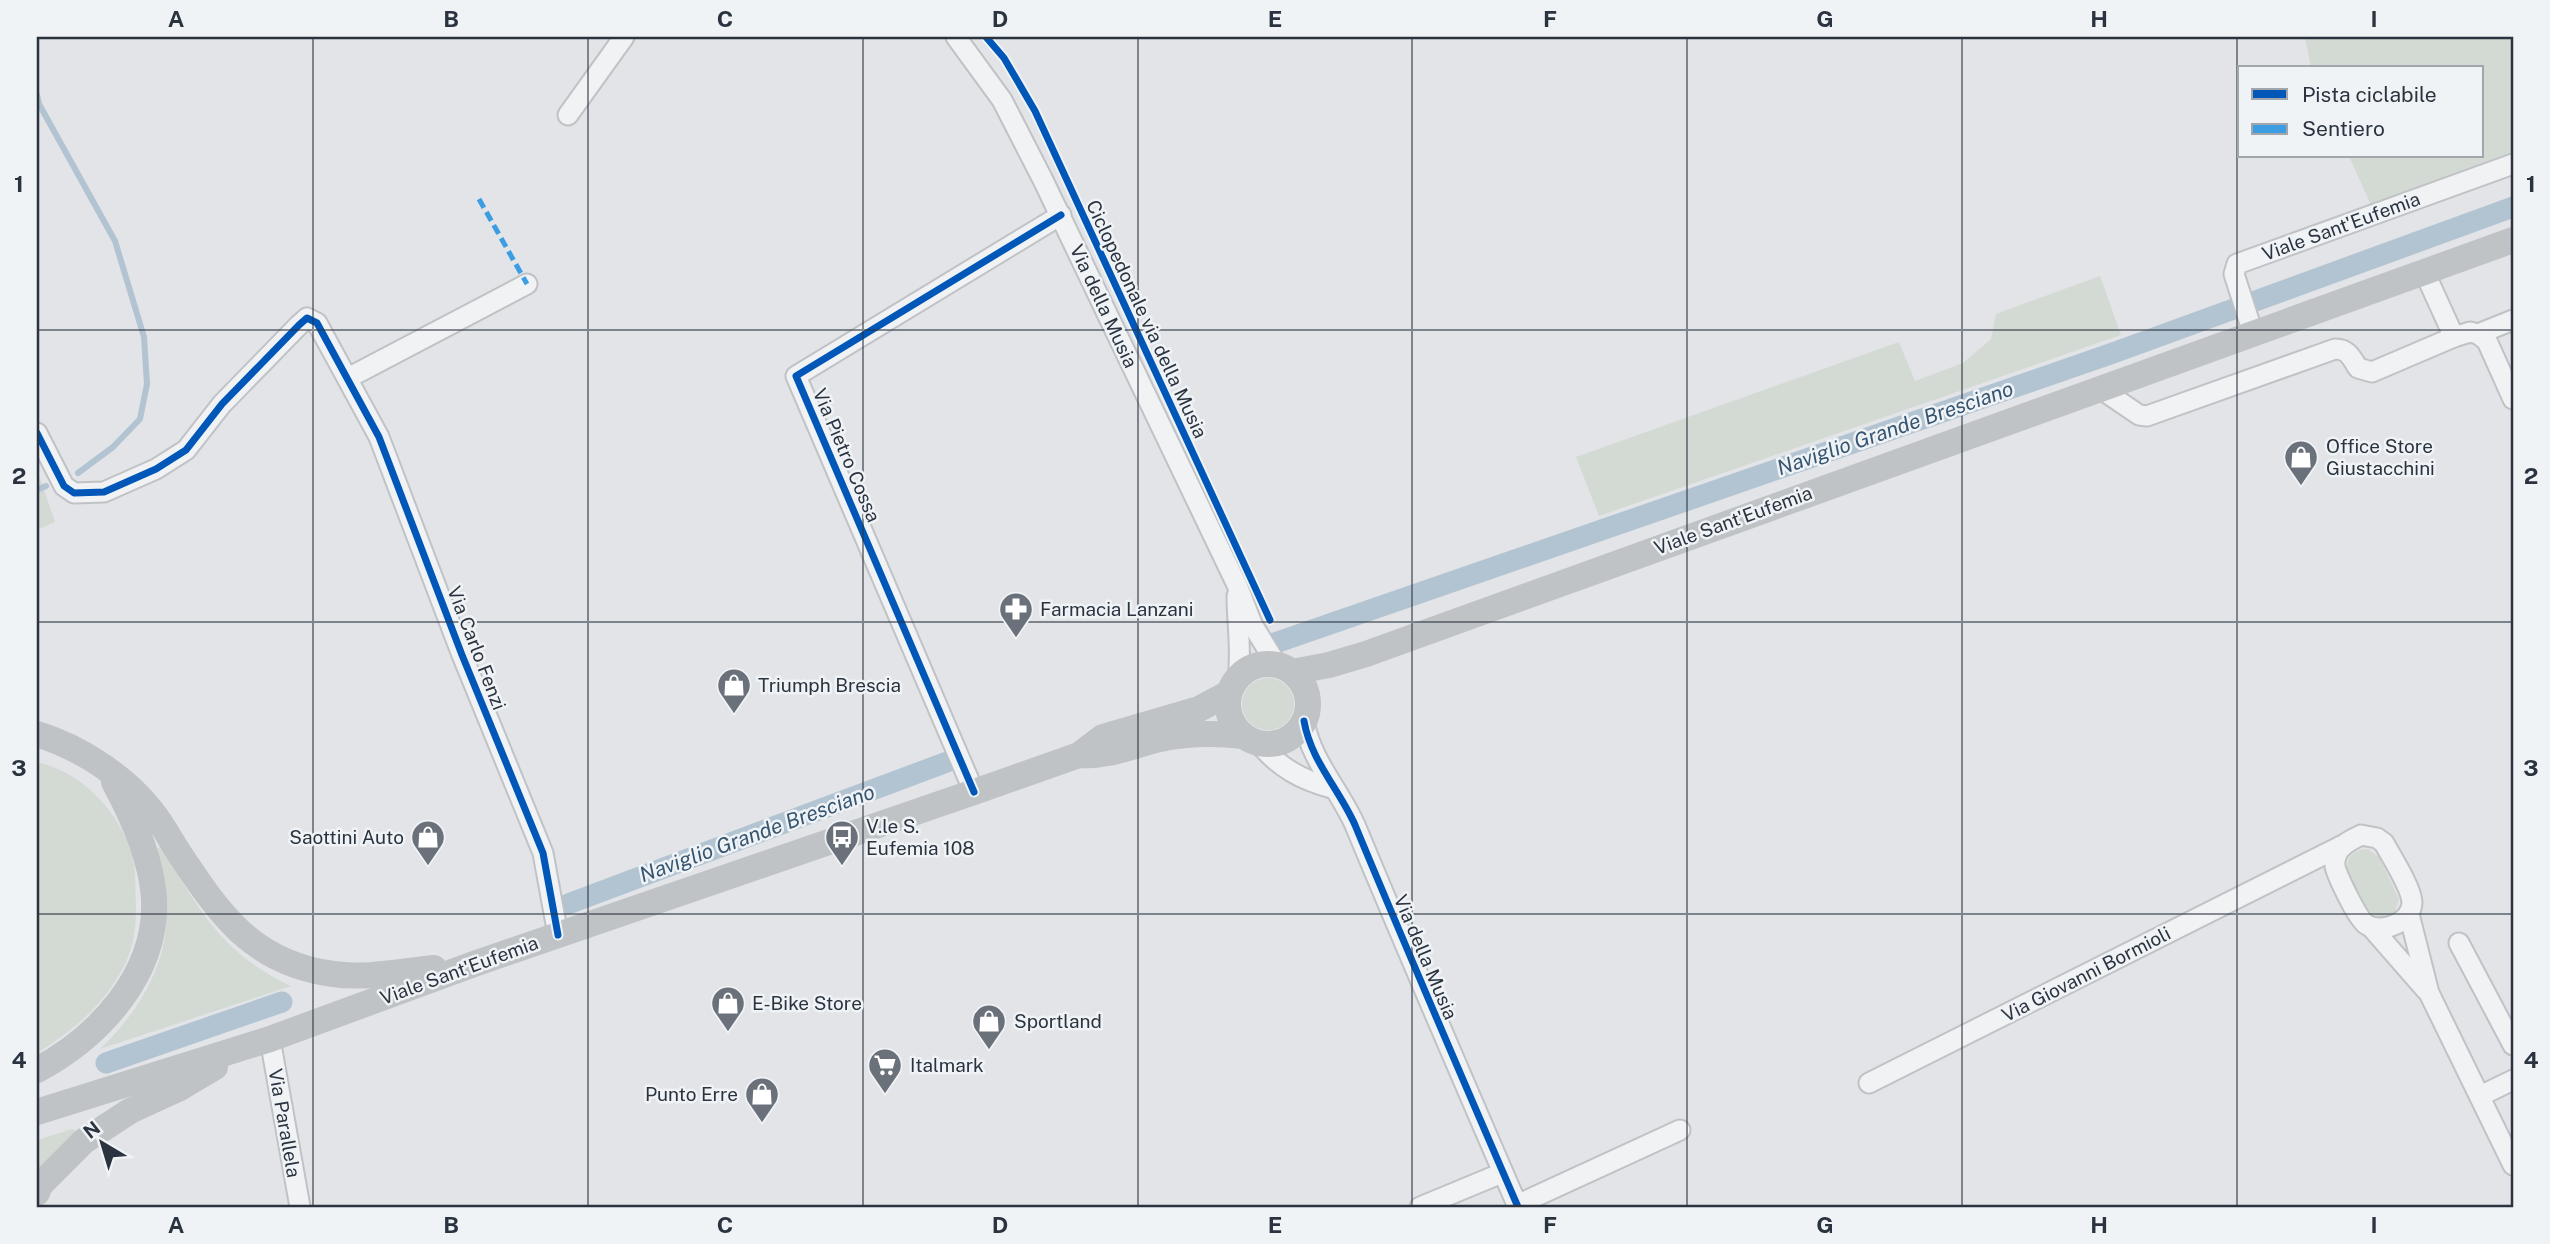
<svg xmlns="http://www.w3.org/2000/svg" width="2550" height="1244" font-family="'Public Sans',sans-serif">
	<style>
		.green { fill: #d3dad3 }
		.lines { fill: none; stroke-linecap: round; stroke-linejoin: round }
		.stream { stroke: #b2c3d1; stroke-width: 6 }
		.canal { stroke: #b2c3d1; stroke-width: 21 }
		.street-casing { stroke: #c0c2c5; stroke-width: 23 }
		.street { stroke: #f1f2f4; stroke-width: 19 }
		.secondary { stroke: #c0c3c5; stroke-width: 26 }
		.quiet { stroke: #3d9de3; stroke-width: 5; stroke-dasharray: 10 5; stroke-linecap: butt }
		.cycleway-casing { stroke: #f0f3f6; stroke-width: 11 }
		.cycleway { stroke: #0057b8; stroke-width: 7 }
		.grid { fill: none; stroke: #2a333f; stroke-width: 2; stroke-opacity: 0.55 }
		.labels { text-anchor: middle; dominant-baseline: central; stroke-width: 5; stroke-linejoin: round; paint-order: stroke }
		.street-label { font-size: 19px; fill: #2a333f; stroke: #f0f3f6 }
		.poi-label { font-size: 19px; fill: #2a333f; stroke: #f0f3f6; text-anchor: start }
		.water-label { font-size: 21px; font-style: italic; fill: #365571; stroke: #f0f3f6 }
		.neatline { fill: none; stroke: #2a333f; stroke-width: 2.5 }
		.grid-label { font-size: 23px; text-anchor: middle; font-weight: bold; fill: #2a333f }
	</style>
	<rect width="100%" height="100%" fill="#e2e4e7"/>
	<g class="green">
		<polygon points="2305,37 2513,37 2513,155 2371,205 2349,156 2482,156 2482,68 2311,68"/>
		<polygon points="2100,276 2121,335 1599,516 1576,457 1899,342 1915,381 1963,363 1991,339 1996,314"/>
		<polygon points="40,478 55,522 37,530 37,479"/>
		<circle cx="1268" cy="704" r="26"/>
		<path d="M37,762C85,773 124,816 134,864C136,876 135,890 136,902C136,924 135,943 125,964C105,1004 74,1030 37,1053Z"/>
		<path d="M161,846C200,911 220,952 291,986L100,1049C133,1018 163,973 166,926C167,903 159,873 156,849Z"/>
		<path d="M2368,849L2379,857L2399,899L2395,912C2370,932 2353,887 2347,868C2347,855 2356,849 2368,849Z"/>
		<polygon points="72,1129 78,1132 37,1178 37,1140"/>
	</g>
	<g class="lines">
		<g class="stream">
			<polyline points="37,95 39,104 115,241 144,337 147,384 140,419 113,447 78,473"/>
			<polyline points="37,490 46,486"/>
		</g>
		<g class="canal">
			<polyline points="1275,643 2113,353 2513,207"/>
			<polyline points="568,904 947,762"/>
			<polyline points="106,1063 282,1002"/>
		</g>
		<g class="street-casing">
			<g id="street">
				<polyline points="956,37 1002,100 1043,180 1237,585 1252,624 1277,665"/>
				<polyline points="568,115 624,37"/>
				<polyline points="2424,271 2454,337"/>
				<polyline points="2253,333 2234,274 2237,264 2513,164"/>
				<polyline points="2478,334 2513,320"/>
				<polyline points="348,378 527,284"/>
				<path d="M2101,389L2139,415L2147,416L2335,349C2348,349 2351,357 2358,368L2372,372L2454,337L2470,332L2478,334L2487,341L2513,399"/>
				<polyline points="37,433 64,486 74,493 104,492 156,469 186,450 222,404 299,325 307,318 317,323 379,437 462,655 543,853 558,935"/>
				<path d="M1237,596C1237,623 1242,651 1238,677"/>
				<path d="M1304,721C1311,761 1339,789 1355,825C1408,953 1463,1080 1518,1207"/>
				<path d="M1258,742C1278,767 1301,780 1332,788"/>
				<polyline points="974,792 796,376 1061,215"/>
				<path d="M2361,835L2377,838L2384,843C2392,858 2411,887 2412,902C2412,922 2383,934 2367,925C2358,920 2340,881 2336,870C2334,865 2335,859 2337,854C2341,844 2352,840 2361,835Z"/>
				<polyline points="2409,914 2429,993 2513,1165"/>
				<polyline points="2371,927 2426,990"/>
				<polyline points="2459,943 2513,1045"/>
				<polyline points="270,1039 300,1207"/>
				<polyline points="1869,1083 2341,846"/>
				<polyline points="2480,1096 2513,1080"/>
				<polyline points="1517,1205 1680,1130"/>
				<polyline points="1420,1207 1502,1173"/>
			</g>
		</g>
		<use href="#street" class="street"/>
		<g class="secondary">
			<circle cx="1268" cy="704" r="40"/>
			<polyline points="1292,672 1329,665 1366,654 2513,240"/>
			<path d="M37,734C79,747 123,775 151,810C161,822 169,837 177,850C219,913 251,963 333,974C366,979 401,971 434,968"/>
			<path d="M1079,755C1108,757 1132,746 1160,739C1188,733 1216,733 1243,736"/>
			<path d="M37,1070C99,1037 158,974 154,898C151,857 133,817 114,782"/>
			<polyline points="37,1112 270,1039 474,964 974,792 1079,755 1103,737 1199,709 1229,693"/>
			<polyline points="37,1193 40,1185 84,1141 130,1111 178,1089 215,1067"/>
		</g>
		<polyline class="quiet" points="479,199 527,284"/>
		<g class="cycleway-casing">
			<g id="cycleway">
				<polyline points="986,37 1004,58 1035,111 1270,620"/>
				<polyline points="37,433 64,486 74,493 104,492 156,469 186,450 222,404 299,325 307,318 317,323 379,437 462,655 543,853 558,935"/>
				<path d="M1304,721C1311,761 1339,789 1355,825C1408,953 1463,1080 1518,1207"/>
				<polyline points="974,792 796,376 1061,215"/>
			</g>
		</g>
		<use href="#cycleway" class="cycleway"/>
	</g>
	<path class="grid" d="M313,37V1207M588,37V1207M863,37V1207M1138,37V1207M1412,37V1207M1687,37V1207M1962,37V1207M2237,37V1207M37,330H2513M37,622H2513M37,914H2513"/>
	<defs>
		<g id="shop-pin" transform="scale(1.75)"><path d="M0 17L-7.5 6A9.5 9.5 0 1 1 7.5 6Z" fill="#6a717a" stroke="#f0f3f6"/><path d="M-5-2.5h2.3a2.7 3.5 0 0 1 5.4 0H5L5.5 6h-11ZM-1.5-2.5h3a1.5 2.3 0 0 0-3 0Z" fill="#fff"/></g>
		<g id="pharmacy-pin" transform="scale(1.75)"><path d="M0 17L-7.5 6A9.5 9.5 0 1 1 7.5 6Z" fill="#6a717a" stroke="#f0f3f6"/><path d="M-2-6h4v4h4v4h-4v4h-4v-4h-4v-4h4Z" fill="#fff"/></g>
		<g id="bus-pin" transform="scale(1.75)"><path d="M0 17L-7.5 6A9.5 9.5 0 1 1 7.5 6Z" fill="#6a717a" stroke="#f0f3f6"/><path d="M-5-6H5V4H4V6H2V4H-2V6H-4V4H-5ZM-3.5-4V0h7V-4ZM-3.5 1.2v1.5H-2V1.2ZM2 1.2v1.5H3.5V1.2Z" fill="#fff"/></g>
		<g id="supermarket-pin" transform="scale(1.75)"><path d="M0 17L-7.5 6A9.5 9.5 0 1 1 7.5 6Z" fill="#6a717a" stroke="#f0f3f6"/><path d="M-6-5.5h2.5l.6 2H6L4.5 2H-2.5L-4.4-4H-6ZM-1.5 3.2a1.3 1.3 0 1 0 .1 0ZM3 3.2a1.3 1.3 0 1 0 .1 0Z" fill="#fff"/></g>
	</defs>
	<g fill-rule="evenodd">
		<use href="#shop-pin" x="2301" y="457"/>
		<use href="#pharmacy-pin" x="1016" y="609"/>
		<use href="#shop-pin" x="734" y="685"/>
		<use href="#shop-pin" x="428" y="837"/>
		<use href="#bus-pin" x="842" y="837"/>
		<use href="#shop-pin" x="728" y="1003"/>
		<use href="#shop-pin" x="989" y="1021"/>
		<use href="#supermarket-pin" x="885" y="1065"/>
		<use href="#shop-pin" x="762" y="1094"/>
	</g>
	<g class="labels">
		<g class="street-label">
			<text transform="translate(2341 226) rotate(-20)">Viale Sant'Eufemia</text>
			<text transform="translate(1104 306) rotate(65)">Via della Musia</text>
			<text transform="translate(1147 319) rotate(65)">Ciclopedonale via della Musia</text>
			<text transform="translate(847 455) rotate(67)">Via Pietro Cossa</text>
			<text transform="translate(1733 520) rotate(-20)">Viale Sant'Eufemia</text>
			<text transform="translate(477 648) rotate(69)">Via Carlo Fenzi</text>
			<text transform="translate(1426 957) rotate(67)">Via della Musia</text>
			<text transform="translate(459 970) rotate(-20)">Viale Sant'Eufemia</text>
			<text transform="translate(2086 974) rotate(-27)">Via Giovanni Bormioli</text>
			<text transform="translate(285 1123) rotate(80)">Via Parallela</text>
		</g>
		<g class="poi-label">
			<text x="2326" y="446">Office Store<tspan x="2326" dy="22">Giustacchini</tspan></text>
			<text x="1040" y="609">Farmacia Lanzani</text>
			<text x="758" y="685">Triumph Brescia</text>
			<text x="866" y="826">V.le S.<tspan x="866" dy="22">Eufemia 108</tspan></text>
			<text x="404" y="837" text-anchor="end">Saottini Auto</text>
			<text x="752" y="1003">E-Bike Store</text>
			<text x="1014" y="1021">Sportland</text>
			<text x="910" y="1065">Italmark</text>
			<text x="738" y="1094" text-anchor="end">Punto Erre</text>
		</g>
		<g class="water-label">
			<text transform="translate(1895 428) rotate(-19)">Naviglio Grande Bresciano</text>
			<text transform="translate(757 833) rotate(-20)">Naviglio Grande Bresciano</text>
		</g>
	</g>
	<rect width="2550" height="1244" fill="none" stroke="#f0f3f6" stroke-width="77"/>
	<rect x="2238" y="66" width="245" height="91" fill="#f0f3f6" stroke="#a1a6ad" stroke-width="2"/>
	<rect x="2252" y="89" width="35" height="10" fill="#0057b8" stroke="#a1a6ad" stroke-width="2"/>
	<text x="2302" y="102" font-size="21" fill="#2a333f">Pista ciclabile</text>
	<rect x="2252" y="124" width="35" height="10" fill="#3d9de3" stroke="#a1a6ad" stroke-width="2"/>
	<text x="2302" y="136" font-size="21" fill="#2a333f">Sentiero</text>
	<g transform="translate(102 1143) rotate(322)" stroke="#f0f3f6" stroke-width="5" paint-order="stroke">
	<path d="M0-5L12 26L0 18L-12 26Z" fill="#2a333f"/>
	<text y="-10" font-size="19" font-weight="bold" text-anchor="middle" fill="#2a333f">N</text>
	</g>
	<rect x="38" y="38" width="2474" height="1168" class="neatline"/>
	<g class="grid-label">
		<text x="176" y="27">A</text>
		<text x="451" y="27">B</text>
		<text x="725" y="27">C</text>
		<text x="1000" y="27">D</text>
		<text x="1275" y="27">E</text>
		<text x="1550" y="27">F</text>
		<text x="1825" y="27">G</text>
		<text x="2099" y="27">H</text>
		<text x="2374" y="27">I</text>
		<text x="19" y="192">1</text>
		<text x="2531" y="192">1</text>
		<text x="19" y="484">2</text>
		<text x="2531" y="484">2</text>
		<text x="19" y="776">3</text>
		<text x="2531" y="776">3</text>
		<text x="19" y="1068">4</text>
		<text x="2531" y="1068">4</text>
		<text x="176" y="1233">A</text>
		<text x="451" y="1233">B</text>
		<text x="725" y="1233">C</text>
		<text x="1000" y="1233">D</text>
		<text x="1275" y="1233">E</text>
		<text x="1550" y="1233">F</text>
		<text x="1825" y="1233">G</text>
		<text x="2099" y="1233">H</text>
		<text x="2374" y="1233">I</text>
	</g>
</svg>
